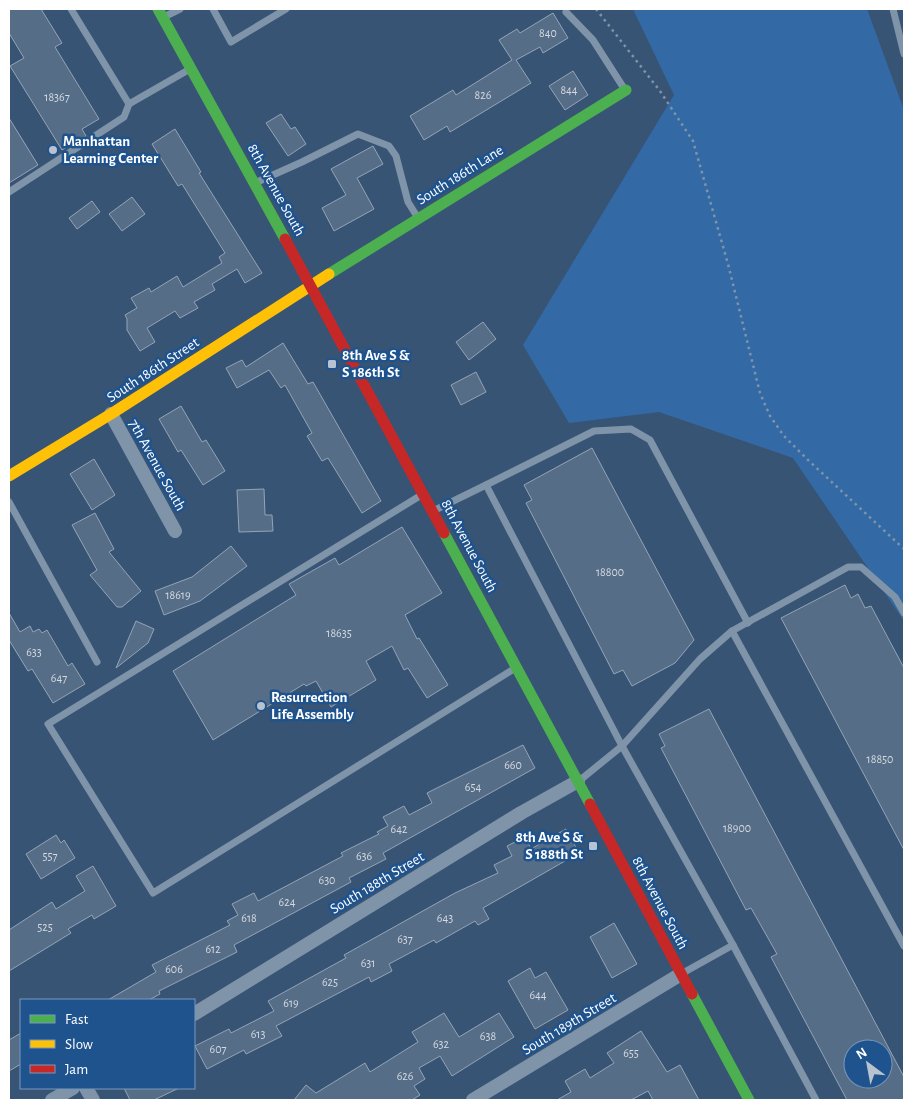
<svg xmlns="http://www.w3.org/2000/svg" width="913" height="1109" font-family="'Alegreya Sans',sans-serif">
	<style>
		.green { fill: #336aa5 }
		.building { fill: #566d87; stroke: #94a4b7; fill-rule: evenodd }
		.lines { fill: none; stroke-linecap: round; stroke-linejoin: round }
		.path { stroke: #7f94a8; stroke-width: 2.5; stroke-dasharray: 2.5 4; stroke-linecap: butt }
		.lane { stroke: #7f94a8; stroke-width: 7 }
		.street { stroke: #7f94a8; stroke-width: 14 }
		.fast { stroke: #4caf50; stroke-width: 11 }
		.slow { stroke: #ffc107; stroke-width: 11 }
		.jam { stroke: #c62828; stroke-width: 11 }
		.poi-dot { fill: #b9c3cf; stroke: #1f538e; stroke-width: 2 }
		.labels { text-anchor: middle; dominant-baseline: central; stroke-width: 5; stroke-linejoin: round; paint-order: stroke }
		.number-label { font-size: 12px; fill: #d5dae1 }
		.poi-label { font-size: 15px; font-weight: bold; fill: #fff; stroke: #1f538e; text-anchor: start }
		.street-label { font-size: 15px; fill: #fff; stroke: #1f538e }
	</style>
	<rect width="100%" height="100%" fill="#385475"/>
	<polygon class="green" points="633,9 867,9 904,110 904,621 793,458 659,412 569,423 523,345 674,95"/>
	<g class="building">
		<polygon points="9,9 41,9 62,43 55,47 99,119 82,129 86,136 62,150 10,66 24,58 9,33"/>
		<polygon points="553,13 568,38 543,53 540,47 516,60 531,83 450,132 447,126 424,140 410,116 453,90 456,95 512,60 499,40 517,29 520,33"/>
		<polygon points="573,71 588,95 565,110 549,86"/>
		<polygon points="281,114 291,129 295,127 306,144 288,156 266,123"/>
		<polygon points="9,118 38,165 9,183"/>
		<polygon points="175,129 201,172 199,173 262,273 245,283 237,269 212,284 215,290 194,302 198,308 180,318 175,311 147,328 155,342 140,351 127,330 127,319 125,315 137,308 131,298 149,288 151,292 177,276 183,287 222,263 219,257 225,253 182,184 178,186 152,144"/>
		<polygon points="373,146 383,164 357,178 374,209 334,231 322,208 346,195 331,169"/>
		<polygon points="132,197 145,214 122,231 109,214"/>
		<polygon points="92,201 100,212 77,229 69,218"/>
		<polygon points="483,322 496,339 469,360 456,342"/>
		<polygon points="283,343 308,384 313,382 381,501 362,513 328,458 322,461 307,436 312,433 285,385 281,388 269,370 237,388 226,368 242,360 246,367"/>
		<polygon points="476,372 486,392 461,405 451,385"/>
		<polygon points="181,406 202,442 206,440 225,471 203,485 181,450 178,452 159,419"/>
		<polygon points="592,448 694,640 675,663 632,686 623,670 614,674 526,503 532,500 524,485"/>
		<polygon points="94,459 115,495 92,510 70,474"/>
		<polygon points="264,489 265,515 272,515 273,531 239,532 237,490"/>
		<polygon points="95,513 114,549 109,552 141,591 122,607 117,607 90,575 97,570 72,525"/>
		<polygon points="402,527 442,593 405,615 417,639 419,638 448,685 427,698 408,668 404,670 392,646 366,661 376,680 331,707 316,681 306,686 304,684 213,740 173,671 296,595 289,584 335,558 339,565"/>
		<polygon points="231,546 247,566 200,601 164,615 155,591 192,577"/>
		<polygon points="845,585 851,598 858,594 865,608 871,606 904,668 904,850 781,618"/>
		<polygon points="9,613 20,632 30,626 33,632 39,629 42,633 47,630 68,666 72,663 85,684 53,703 32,669 28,671 9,640"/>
		<polygon points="136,621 154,629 148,643 116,668"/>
		<path d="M709,709L904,1077V1100H847L771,957L777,954L751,908L746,910L661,748L665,746L659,734ZM853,1049H883V1079H853Z"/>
		<polygon points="523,745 535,768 383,853 386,859 349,878 351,882 234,945 237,952 159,991 160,994 149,1000 108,1000 156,972 152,965 230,925 227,921 238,915 232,904 254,893 258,901 343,856 341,853 379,834 377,832 388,826 383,817 404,806 409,815 432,803 427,793"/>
		<polygon points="566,829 579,853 483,908 489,919 478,925 475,921 436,943 434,940 389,964 392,971 371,982 369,977 276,1026 282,1036 246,1054 244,1050 207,1069 195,1046 229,1029 231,1033 274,1011 268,1001 346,958 344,955 455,893 498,873 494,865 512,856 507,846 525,837 531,849"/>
		<polygon points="56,835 61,843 64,840 75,858 41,879 26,854"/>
		<polygon points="93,866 116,906 94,919 92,915 68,929 71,933 9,971 9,930 52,902 56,909 85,891 76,876"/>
		<polygon points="614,923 637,964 612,978 590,937"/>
		<polygon points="530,968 535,978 546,972 568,1010 535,1029 508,981"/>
		<polygon points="444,1013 459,1037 499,1013 514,1037 452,1076 440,1056 419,1068 425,1079 414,1086 420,1095 412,1100 294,1100 306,1085 316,1093 365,1063 370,1072 418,1042 412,1032"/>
		<polygon points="641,1031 667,1072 680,1065 699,1100 653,1100 648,1091 631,1100 557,1100 571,1092 565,1081 585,1069 590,1078 614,1063 607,1053"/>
		<polygon points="21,1033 21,1064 9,1071 9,1040"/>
		<polygon points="124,1088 179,1088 154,1100 130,1100"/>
	</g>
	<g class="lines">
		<polyline class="path" points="596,9 660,91 693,141 728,264 760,393 770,416 784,436 808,460 904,549"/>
		<g class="lane">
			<polyline points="71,9 129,104 190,69"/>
			<polyline points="213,9 231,42 286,9"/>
			<polyline points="893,9 904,54"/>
			<polyline points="566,12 593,40 625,90"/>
			<polyline points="164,17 180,9"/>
			<polyline points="255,183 302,162 358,134 389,146 396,156 408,202 418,218"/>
			<polyline points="9,192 124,117 129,104"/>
			<polyline points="486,485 594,431 631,429 650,440 748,623"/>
			<polyline points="423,494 48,724 153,893 517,667"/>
			<polyline points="9,502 97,662"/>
			<polyline points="433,511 486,485 622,746 733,945 816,1100"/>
			<polyline points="732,631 904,946"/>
			<polyline points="579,781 622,746 700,659 732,631 848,567 861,567 895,597 904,613"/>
			<polyline points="681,974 733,945"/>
		</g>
		<g class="street">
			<polyline points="111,414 175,531"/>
			<polyline points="194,1014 521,813 578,781"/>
			<polyline points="86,1088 93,1100"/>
			<polyline points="52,1100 73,1088"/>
			<polyline points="473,1100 681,974"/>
		</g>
		<g class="fast">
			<polyline points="158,9 285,239"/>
			<polyline points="329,274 626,90"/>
			<polyline points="444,533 590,804"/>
			<polyline points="692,994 749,1100"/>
		</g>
		<polyline class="slow" points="9,476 111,414 329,274"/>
		<g class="jam">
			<polyline points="285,239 444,533"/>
			<polyline points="590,804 692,994"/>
		</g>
	</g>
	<g class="poi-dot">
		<circle cx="53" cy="150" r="5"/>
		<rect x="327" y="359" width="10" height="10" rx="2.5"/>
		<circle cx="261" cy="706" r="5"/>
		<rect x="588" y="841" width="10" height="10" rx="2.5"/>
	</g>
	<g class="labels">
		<g class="number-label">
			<text x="548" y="33">840</text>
			<text x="569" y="90">844</text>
			<text x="483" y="95">826</text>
			<text x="57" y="97">18367</text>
			<text x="610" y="572">18800</text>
			<text x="178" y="595">18619</text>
			<text x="339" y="633">18635</text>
			<text x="34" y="652">633</text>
			<text x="59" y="678">647</text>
			<text x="880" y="759">18850</text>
			<text x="513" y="765">660</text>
			<text x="473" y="787">654</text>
			<text x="737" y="828">18900</text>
			<text x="399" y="829">642</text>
			<text x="50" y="856">557</text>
			<text x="364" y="856">636</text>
			<text x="327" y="880">630</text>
			<text x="287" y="902">624</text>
			<text x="249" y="918">618</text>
			<text x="445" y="918">643</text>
			<text x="45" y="927">525</text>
			<text x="405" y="939">637</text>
			<text x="213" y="949">612</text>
			<text x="368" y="963">631</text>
			<text x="174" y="969">606</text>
			<text x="330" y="982">625</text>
			<text x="538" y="995">644</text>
			<text x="291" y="1003">619</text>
			<text x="258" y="1034">613</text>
			<text x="488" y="1036">638</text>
			<text x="441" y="1044">632</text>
			<text x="218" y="1049">607</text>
			<text x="631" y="1053">655</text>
			<text x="405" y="1076">626</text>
		</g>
		<g class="poi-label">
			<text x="63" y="141">Manhattan<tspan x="63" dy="17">Learning Center</tspan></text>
			<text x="342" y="355">8th Ave S &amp;<tspan x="342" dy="17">S 186th St</tspan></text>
			<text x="271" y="697">Resurrection<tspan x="271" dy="17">Life Assembly</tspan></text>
			<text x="583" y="837" text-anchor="end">8th Ave S &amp;<tspan x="583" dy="17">S 188th St</tspan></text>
		</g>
		<g class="street-label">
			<text transform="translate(460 175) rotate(-32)">South 186th Lane</text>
			<text transform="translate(276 190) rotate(61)">8th Avenue South</text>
			<text transform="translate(153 370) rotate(-33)">South 186th Street</text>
			<text transform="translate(157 465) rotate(61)">7th Avenue South</text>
			<text transform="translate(469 546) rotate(62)">8th Avenue South</text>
			<text transform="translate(377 883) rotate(-31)">South 188th Street</text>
			<text transform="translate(660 903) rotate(62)">8th Avenue South</text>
			<text transform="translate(569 1024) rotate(-31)">South 189th Street</text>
		</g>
	</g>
	<rect width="913" height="1109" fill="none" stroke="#ffffff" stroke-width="20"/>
	<rect x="20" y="999" width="175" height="90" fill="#1f538e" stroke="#7998bb"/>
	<rect x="30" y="1015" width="25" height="8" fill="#4caf50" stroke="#7998bb"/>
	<text x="65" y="1024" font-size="15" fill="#ffffff">Fast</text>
	<rect x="30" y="1040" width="25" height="8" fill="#ffc107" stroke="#7998bb"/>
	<text x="65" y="1049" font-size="15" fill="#ffffff">Slow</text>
	<rect x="30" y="1065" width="25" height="8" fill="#c62828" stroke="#7998bb"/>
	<text x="65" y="1074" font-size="15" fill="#ffffff">Jam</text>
	<g transform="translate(868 1064) rotate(328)"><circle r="24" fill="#1f538e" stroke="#7998bb"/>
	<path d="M0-4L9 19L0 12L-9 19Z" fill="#b9c3cf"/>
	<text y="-8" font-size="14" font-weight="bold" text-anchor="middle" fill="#ffffff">N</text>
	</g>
</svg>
